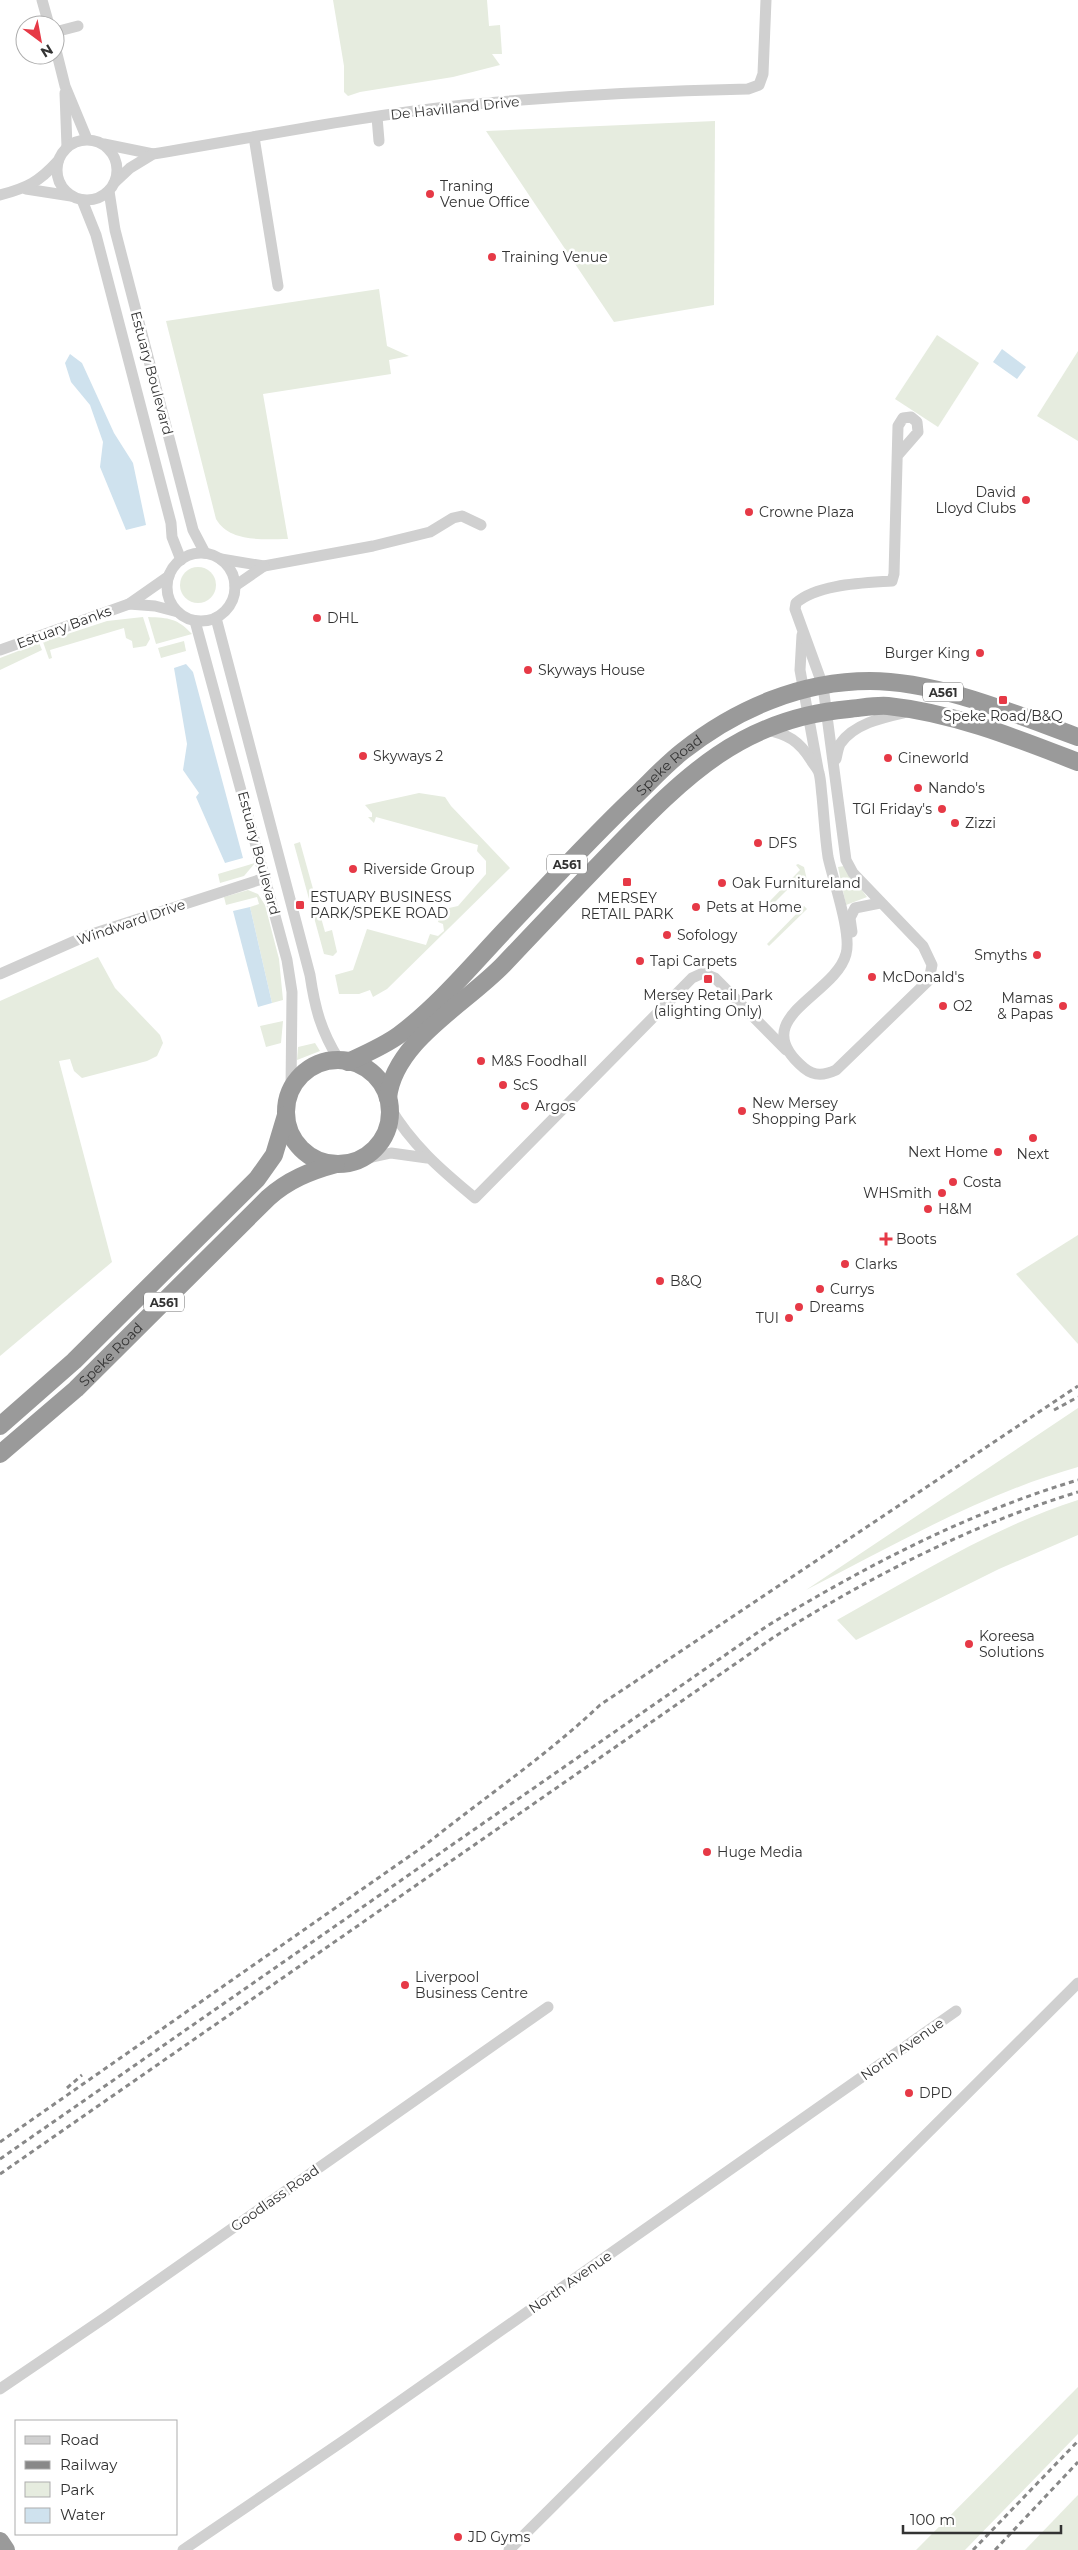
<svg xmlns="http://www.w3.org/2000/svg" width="1078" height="2550" font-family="Montserrat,sans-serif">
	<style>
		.green { fill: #e6ecdf }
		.water { fill: #cfe2ee }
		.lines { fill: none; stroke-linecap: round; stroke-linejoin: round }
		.minor { stroke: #d0d0d0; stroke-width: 11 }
		.highway { stroke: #9a9a9a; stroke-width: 18 }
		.rail { stroke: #888; stroke-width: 3; stroke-dasharray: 5 4; stroke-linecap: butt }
		.poi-dot { fill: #e63946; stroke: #fff; stroke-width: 2 }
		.labels { text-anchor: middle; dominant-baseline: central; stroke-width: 5; stroke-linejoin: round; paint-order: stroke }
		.shield { fill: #fff; stroke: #707070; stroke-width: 1 }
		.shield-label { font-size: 12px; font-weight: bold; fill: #333 }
		.street-label { font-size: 14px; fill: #333; stroke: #fff }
		.poi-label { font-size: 14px; fill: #333; stroke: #fff; text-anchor: start }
	</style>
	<rect width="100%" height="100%" fill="#fff"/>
	<g class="green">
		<polygon points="333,0 487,0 489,26 500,25 502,54 492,54 500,65 453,77 360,92 348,96 344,92 344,66"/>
		<polygon points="715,121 714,305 614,322 486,131"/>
		<path d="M379,289L387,346L409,356L389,360L391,374L263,394L288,539C264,539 230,543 216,519L166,321Z"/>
		<polygon points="937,335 979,363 938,427 895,399"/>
		<polygon points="1078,351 1078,441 1037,416"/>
		<circle cx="198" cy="585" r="18"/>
		<polygon points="143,617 150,639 146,646 133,648 132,641 126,638 124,628 50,650 52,658 49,659 43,642 107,621"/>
		<path d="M148,617C169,618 177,618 192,634L156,644Z"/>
		<polygon points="184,641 186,651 161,658 158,648"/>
		<polygon points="39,643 42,650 0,670 0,658"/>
		<polygon points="419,793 445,797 451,806 510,868 387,989 373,997 370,990 359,994 339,994 335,975 353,970 367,929 426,945 430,934 438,936 444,931 443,924 438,922 439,918 445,919 449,908 458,906 486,874 486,861 477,851 478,845 376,817 374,823 368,817 372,817 372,813 365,805"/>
		<polygon points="300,842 325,932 332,930 337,952 333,956 324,954 294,844"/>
		<polygon points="255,863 244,876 220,883 218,874"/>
		<polygon points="798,864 804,867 807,880 801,876 771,906 768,903 800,870 796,865"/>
		<polygon points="844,866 867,897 846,905 838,867"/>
		<polygon points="248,890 258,894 265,905 279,959 283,1000 272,1003 250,907 259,904 257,897 226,905 224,897"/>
		<polygon points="804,906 807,909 769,946 767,944"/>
		<polygon points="98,957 115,988 160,1035 163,1043 157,1056 147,1061 82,1078 74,1071 70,1059 59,1061 112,1262 0,1356 0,1001"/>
		<polygon points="283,1021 281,1043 266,1047 260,1026"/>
		<polygon points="315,1043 320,1051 297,1060 298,1047"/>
		<polygon points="1078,1235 1078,1344 1016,1274"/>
		<path d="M1078,1408V1467C982,1494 894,1545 806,1590Z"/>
		<path d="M1078,1500V1535L999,1569L856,1640L837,1620C914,1577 993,1527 1078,1500Z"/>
		<polygon points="1078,2387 1078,2434 965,2550 916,2550"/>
		<polygon points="1078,2495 1078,2550 1025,2550"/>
	</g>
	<g class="water">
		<polygon points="1002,349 1026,367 1017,379 993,362"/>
		<polygon points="70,354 82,363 114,433 133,463 146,525 126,530 100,467 103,442 90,405 71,382 65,363"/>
		<polygon points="186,664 193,672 243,858 225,863 196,797 199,793 183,770 187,744 174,668"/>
		<polygon points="250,907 272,1003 258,1007 233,911"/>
	</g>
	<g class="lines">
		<g class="minor">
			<polyline points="42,0 49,25"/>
			<polyline points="55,32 78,26"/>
			<polyline points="55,46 65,86 87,139"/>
			<polyline points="65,93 67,147"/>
			<polyline points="377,117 379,141"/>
			<polyline points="254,137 278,286"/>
			<circle cx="87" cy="170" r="30"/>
			<polyline points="104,144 153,154"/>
			<path d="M115,182L130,168L153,154C257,137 360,116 464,105C558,96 653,91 748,89L759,85L763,74L766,0"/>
			<polyline points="26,189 71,196"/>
			<polyline points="109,191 115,230 193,530 205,553"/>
			<path d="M0,195C27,188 39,182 58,161"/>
			<polyline points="82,200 96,235 171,523 172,537 181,560"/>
			<circle cx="201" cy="587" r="34"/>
			<polyline points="221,559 264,566 373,546 430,532 453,518 462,516 481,525"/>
			<polyline points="235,586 264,566"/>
			<polyline points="129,604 155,606 178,612"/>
			<path d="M216,618L310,975C315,1009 321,1031 339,1060"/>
			<polyline points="195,621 287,960 292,992 291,1090"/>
			<polyline points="802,635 800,670 818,769"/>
			<polyline points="0,650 129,604 169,576"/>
			<path d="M766,730C788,734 799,741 811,760C813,764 818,769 819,773C821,780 821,789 822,796C824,816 825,837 828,857C833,880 852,934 846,954C835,996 744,1018 804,1068C815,1077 825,1075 836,1070L929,980L932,965L923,946L853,873L846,860L823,686L795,609L796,603C817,584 864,583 892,581L894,574L898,426L903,418L911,417L917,422L918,432L898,455"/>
			<path d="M836,759C837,755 838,748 840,744C854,723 885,717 907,712"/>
			<polyline points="852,932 850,918 855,908 880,903"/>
			<polyline points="0,974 86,936 265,878"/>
			<path d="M389,1106C411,1144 441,1170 475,1198L692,978L703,973L715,978L786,1050"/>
			<polyline points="355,1161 391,1153 427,1158"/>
			<polyline points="0,2389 106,2317 548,2007"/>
			<polyline points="183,2550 349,2437 956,2011"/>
			<polyline points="509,2550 1078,1983"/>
		</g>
		<g class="highway">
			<circle cx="338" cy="1112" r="52"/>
			<path id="s1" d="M348,1062C365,1054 384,1046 399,1035C439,1005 472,965 506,929C547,886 588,841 632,799C649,783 665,765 683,751C736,709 801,681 870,681C937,681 1015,714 1078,737"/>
			<path d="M388,1098C394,1041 466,1004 504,964C540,926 577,887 614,849C685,776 742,718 849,709C861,708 875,705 888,706C954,713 1016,738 1078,762"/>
			<polyline points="0,1426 74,1361 257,1179 274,1155 286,1115"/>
			<path id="s2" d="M0,1454L76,1389L268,1198C288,1180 310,1171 336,1164"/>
			<polyline points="0,2541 6,2550"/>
		</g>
		<g class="rail">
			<polyline points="1054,1410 1078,1397"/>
			<polyline points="67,2088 82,2075"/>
			<path d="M0,2142L424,1846C482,1799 545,1757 600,1705L1078,1386"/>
			<path d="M0,2159L767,1626C866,1566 967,1513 1078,1480"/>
			<path d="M0,2174L774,1637C870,1577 970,1525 1078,1492"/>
			<polyline points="973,2550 1078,2441"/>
			<polyline points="995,2550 1078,2462"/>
		</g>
	</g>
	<g class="poi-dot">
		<circle cx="430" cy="194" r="5"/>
		<circle cx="492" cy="257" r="5"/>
		<circle cx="1026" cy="500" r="5"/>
		<circle cx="749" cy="512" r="5"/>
		<circle cx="317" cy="618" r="5"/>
		<circle cx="980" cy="653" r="5"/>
		<circle cx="528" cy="670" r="5"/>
		<rect x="998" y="695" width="10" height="10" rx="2.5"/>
		<circle cx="363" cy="756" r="5"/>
		<circle cx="888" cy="758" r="5"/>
		<circle cx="918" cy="788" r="5"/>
		<circle cx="942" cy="809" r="5"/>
		<circle cx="955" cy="823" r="5"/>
		<circle cx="758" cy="843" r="5"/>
		<circle cx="353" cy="869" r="5"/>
		<rect x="622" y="877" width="10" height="10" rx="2.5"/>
		<circle cx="722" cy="883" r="5"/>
		<rect x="295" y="900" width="10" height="10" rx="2.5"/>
		<circle cx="696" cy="907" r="5"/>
		<circle cx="667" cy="935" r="5"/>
		<circle cx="1037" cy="955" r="5"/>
		<circle cx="640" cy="961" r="5"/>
		<circle cx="872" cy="977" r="5"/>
		<rect x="703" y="974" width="10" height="10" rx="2.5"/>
		<circle cx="943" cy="1006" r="5"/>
		<circle cx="1063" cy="1006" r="5"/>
		<circle cx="481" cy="1061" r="5"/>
		<circle cx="503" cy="1085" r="5"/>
		<circle cx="525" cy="1106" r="5"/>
		<circle cx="742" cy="1111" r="5"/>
		<circle cx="1033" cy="1138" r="5"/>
		<circle cx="998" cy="1152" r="5"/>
		<circle cx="953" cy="1182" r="5"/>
		<circle cx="942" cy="1193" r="5"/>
		<circle cx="928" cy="1209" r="5"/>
		<path d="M883.5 1231.5h5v5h5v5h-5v5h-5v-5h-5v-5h5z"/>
		<circle cx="845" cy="1264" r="5"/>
		<circle cx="660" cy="1281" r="5"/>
		<circle cx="820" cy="1289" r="5"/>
		<circle cx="799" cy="1307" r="5"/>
		<circle cx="789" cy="1318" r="5"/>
		<circle cx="969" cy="1644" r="5"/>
		<circle cx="707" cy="1852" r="5"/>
		<circle cx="405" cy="1985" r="5"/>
		<circle cx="909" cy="2093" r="5"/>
		<circle cx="458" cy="2537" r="5"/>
	</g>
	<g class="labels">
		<g class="shield">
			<rect x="923" y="682.5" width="40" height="19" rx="4"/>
			<rect x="547" y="854.5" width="40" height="19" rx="4"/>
			<rect x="144" y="1292.5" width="40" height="19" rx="4"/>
		</g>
		<g class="shield-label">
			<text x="943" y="692">A561</text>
			<text x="567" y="864">A561</text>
			<text x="164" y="1302">A561</text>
		</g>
		<g class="street-label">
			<text transform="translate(455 108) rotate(-6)">De Havilland Drive</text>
			<text transform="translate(152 373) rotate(75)">Estuary Boulevard</text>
			<text transform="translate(64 627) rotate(-20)">Estuary Banks</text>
			<text stroke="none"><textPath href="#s1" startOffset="440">Speke Road</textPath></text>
			<text transform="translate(259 853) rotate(75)">Estuary Boulevard</text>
			<text transform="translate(131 922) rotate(-19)">Windward Drive</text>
			<text stroke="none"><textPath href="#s2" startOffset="149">Speke Road</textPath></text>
			<text transform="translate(902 2049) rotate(-35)">North Avenue</text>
			<text transform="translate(275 2198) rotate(-35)">Goodlass Road</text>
			<text transform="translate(570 2282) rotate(-35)">North Avenue</text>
		</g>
		<g class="poi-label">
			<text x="440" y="186">Traning<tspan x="440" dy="16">Venue Office</tspan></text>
			<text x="502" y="257">Training Venue</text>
			<text x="1016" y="492" text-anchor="end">David<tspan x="1016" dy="16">Lloyd Clubs</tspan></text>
			<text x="759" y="512">Crowne Plaza</text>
			<text x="327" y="618">DHL</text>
			<text x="970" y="653" text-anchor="end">Burger King</text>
			<text x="538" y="670">Skyways House</text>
			<text x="1003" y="716" text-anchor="middle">Speke Road/B&amp;Q</text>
			<text x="373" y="756">Skyways 2</text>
			<text x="898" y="758">Cineworld</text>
			<text x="928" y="788">Nando's</text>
			<text x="932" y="809" text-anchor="end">TGI Friday's</text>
			<text x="965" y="823">Zizzi</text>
			<text x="768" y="843">DFS</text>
			<text x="363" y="869">Riverside Group</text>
			<text x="732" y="883">Oak Furnitureland</text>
			<text x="310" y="897">ESTUARY BUSINESS<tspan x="310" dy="16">PARK/SPEKE ROAD</tspan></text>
			<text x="627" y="898" text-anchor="middle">MERSEY<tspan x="627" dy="16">RETAIL PARK</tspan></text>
			<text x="706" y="907">Pets at Home</text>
			<text x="677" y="935">Sofology</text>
			<text x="1027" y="955" text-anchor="end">Smyths</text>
			<text x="650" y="961">Tapi Carpets</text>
			<text x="882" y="977">McDonald's</text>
			<text x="708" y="995" text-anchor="middle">Mersey Retail Park<tspan x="708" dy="16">(alighting Only)</tspan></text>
			<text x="1053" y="998" text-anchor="end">Mamas<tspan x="1053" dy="16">&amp; Papas</tspan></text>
			<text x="953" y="1006">O2</text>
			<text x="491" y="1061">M&amp;S Foodhall</text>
			<text x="513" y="1085">ScS</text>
			<text x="752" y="1103">New Mersey<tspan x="752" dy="16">Shopping Park</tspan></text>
			<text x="535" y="1106">Argos</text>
			<text x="988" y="1152" text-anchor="end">Next Home</text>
			<text x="1033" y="1154" text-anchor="middle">Next</text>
			<text x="963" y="1182">Costa</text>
			<text x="932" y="1193" text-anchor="end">WHSmith</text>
			<text x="938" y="1209">H&amp;M</text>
			<text x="896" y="1239">Boots</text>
			<text x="855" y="1264">Clarks</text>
			<text x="670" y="1281">B&amp;Q</text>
			<text x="830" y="1289">Currys</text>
			<text x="809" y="1307">Dreams</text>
			<text x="779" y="1318" text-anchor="end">TUI</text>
			<text x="979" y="1636">Koreesa<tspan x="979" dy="16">Solutions</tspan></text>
			<text x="717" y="1852">Huge Media</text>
			<text x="415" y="1977">Liverpool<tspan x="415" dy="16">Business Centre</tspan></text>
			<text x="919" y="2093">DPD</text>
			<text x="468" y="2537">JD Gyms</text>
		</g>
	</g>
	<rect x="15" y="2420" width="162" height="115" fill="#ffffff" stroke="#adadad"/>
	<rect x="25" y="2436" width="25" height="8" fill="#d0d0d0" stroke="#adadad"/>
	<text x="60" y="2445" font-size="15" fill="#333333">Road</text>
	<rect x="25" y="2461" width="25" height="8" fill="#888888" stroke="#adadad"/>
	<text x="60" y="2470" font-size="15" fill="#333333">Railway</text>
	<rect x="25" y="2482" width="25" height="15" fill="#e6ecdf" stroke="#adadad"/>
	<text x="60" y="2495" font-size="15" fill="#333333">Park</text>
	<rect x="25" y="2508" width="25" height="15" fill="#cfe2ee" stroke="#adadad"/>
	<text x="60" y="2520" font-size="15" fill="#333333">Water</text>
	<g transform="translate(40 40) rotate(148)"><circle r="24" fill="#ffffff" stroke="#adadad"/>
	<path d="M0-4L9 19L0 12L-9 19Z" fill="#e63946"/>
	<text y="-8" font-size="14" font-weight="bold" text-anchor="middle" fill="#333333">N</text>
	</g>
	<path d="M903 2525v8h158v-8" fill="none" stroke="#333333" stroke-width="2.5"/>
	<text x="910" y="2525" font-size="15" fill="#333333" stroke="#ffffff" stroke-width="4" paint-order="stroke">100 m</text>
</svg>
